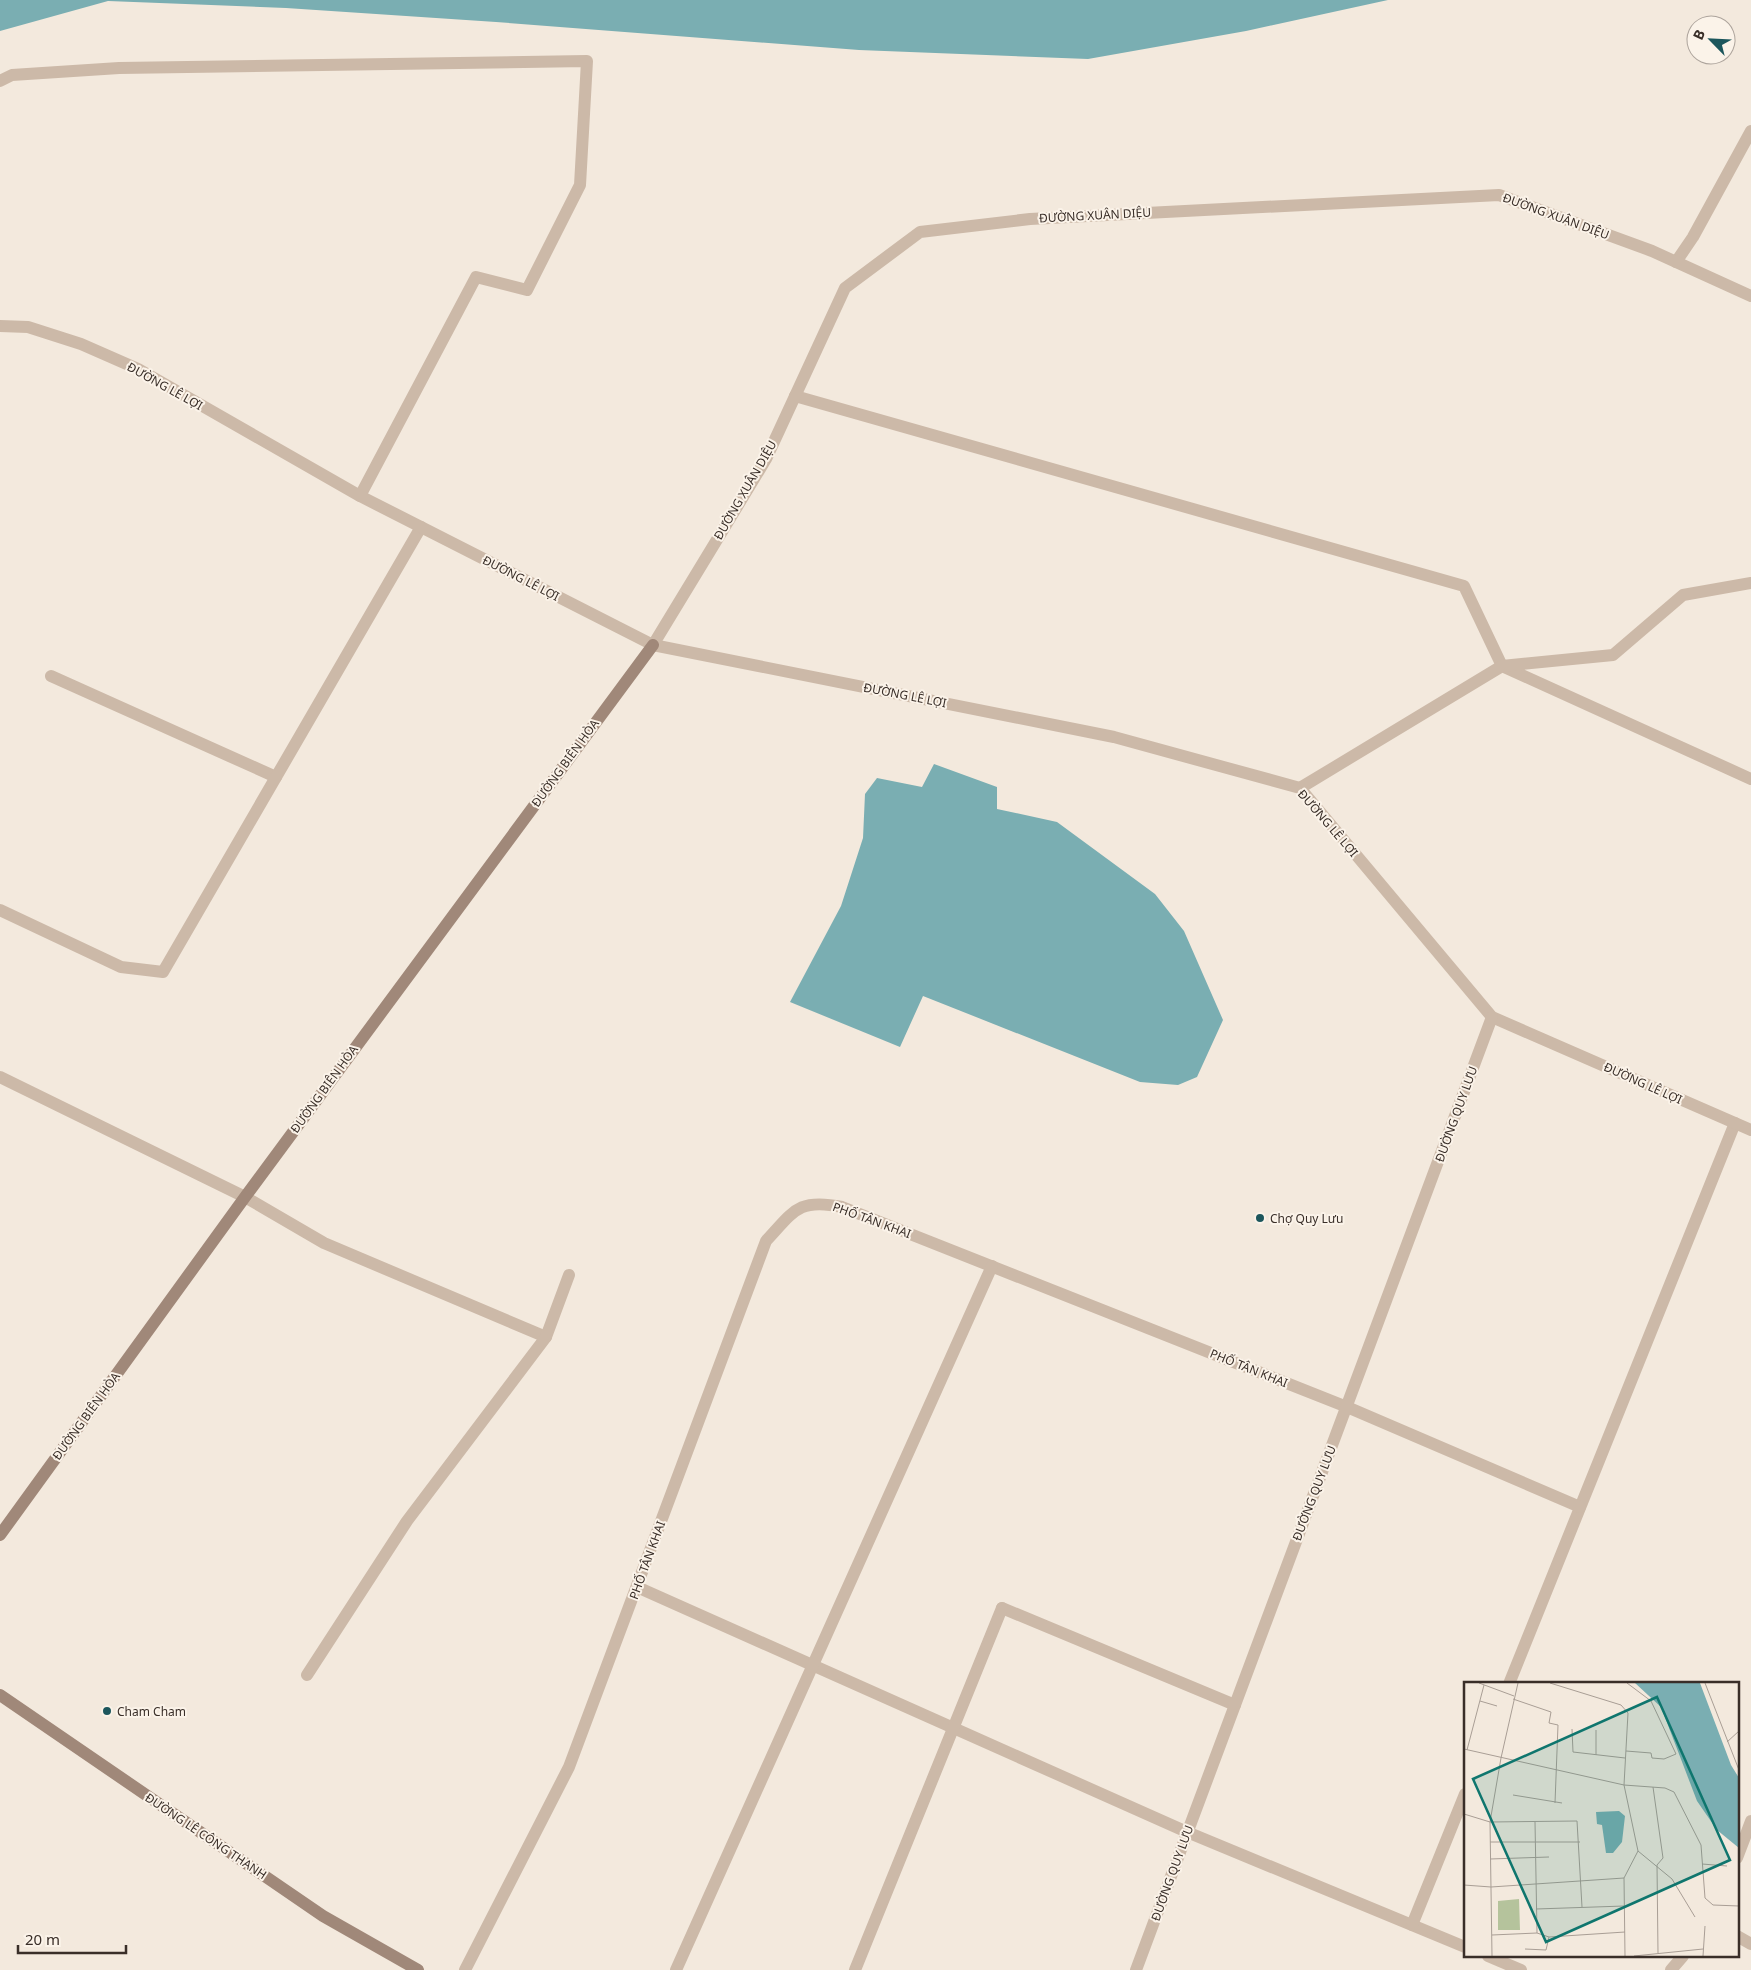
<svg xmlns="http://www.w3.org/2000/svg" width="1751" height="1970" font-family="'Noto Sans',sans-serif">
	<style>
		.water { fill: #7aaeb2 }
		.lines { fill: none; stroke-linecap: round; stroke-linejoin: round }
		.service { stroke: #ccb9a8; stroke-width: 12 }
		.minor { stroke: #ccb9a8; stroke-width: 12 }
		.tertiary { stroke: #ccb9a8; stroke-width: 12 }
		.secondary { stroke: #a08879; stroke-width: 12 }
		.poi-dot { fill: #1c565c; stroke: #fbf3e9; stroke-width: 2 }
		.labels { text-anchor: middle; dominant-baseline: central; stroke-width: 4; stroke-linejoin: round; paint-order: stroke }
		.street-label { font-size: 12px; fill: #392e28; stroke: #fbf3e9 }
		.poi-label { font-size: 12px; fill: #392e28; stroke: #fbf3e9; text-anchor: start }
		.inset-road { fill: none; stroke: #a99e95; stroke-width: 1 }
		.view { fill: #0f766e; fill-opacity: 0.15; stroke: #0f766e; stroke-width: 2.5 }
		.inset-edge { fill: none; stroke: #392e28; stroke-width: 2.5 }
	</style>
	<rect width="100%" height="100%" fill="#f3e9dd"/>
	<g class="water">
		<polygon points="0,0 1388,0 1246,31 1088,59 859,50 496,22 286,8 108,1 0,31"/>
		<polygon points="934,764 997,787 997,809 1057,822 1155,894 1184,931 1223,1020 1197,1077 1178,1085 1140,1082 923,996 900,1047 790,1002 841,906 863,838 865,794 877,778 922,787"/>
	</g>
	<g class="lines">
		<polyline class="service" points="1002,1608 1235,1705"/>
		<g class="minor">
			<polyline points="0,81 12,75 119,68 587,61 580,185 527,290 476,277 360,496"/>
			<polyline points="1676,262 1693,237 1751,131"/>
			<polyline points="795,396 1464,586 1502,666 1751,779"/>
			<polyline points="51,676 276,777"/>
			<polyline points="1300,788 1502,666 1613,655 1683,595 1751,583"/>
			<polyline points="0,910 121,967 163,972 421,527"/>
			<polyline points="0,1077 245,1197 324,1243 546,1337"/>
			<polyline points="637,1587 1187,1832 1465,1947"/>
			<polyline points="307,1675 407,1521 546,1337 569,1275"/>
			<polyline points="1509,1684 1735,1123"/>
			<polyline points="1737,1858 1751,1821"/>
			<polyline points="1412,1925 1465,1794"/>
			<polyline points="1737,1936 1751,1944"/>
			<polyline points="1488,1956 1521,1970"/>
			<path d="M465,1970L569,1767L766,1241C794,1211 798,1198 842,1207L1347,1407L1580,1507"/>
			<polyline points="676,1970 992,1266"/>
			<polyline points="855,1970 1002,1608"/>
			<polyline points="1671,1970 1683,1956"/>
		</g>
		<g class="tertiary">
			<polyline points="0,326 28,327 81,344 138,369 360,496 653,645 1114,737 1300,788 1492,1017 1751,1130"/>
			<polyline points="653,645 766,459 845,288 920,232 1030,219 1499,195 1652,251 1751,296"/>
			<polyline points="1136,1970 1492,1017"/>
		</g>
		<g class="secondary">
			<polyline points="0,1535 245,1197 653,645"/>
			<polyline points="0,1695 323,1916 418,1970"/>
		</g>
	</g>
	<g class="poi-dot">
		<circle cx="1260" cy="1218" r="5"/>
		<circle cx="107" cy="1711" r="5"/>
	</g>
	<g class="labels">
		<g class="street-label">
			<text transform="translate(1095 215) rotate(-3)">ĐƯỜNG XUÂN DIỆU</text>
			<text transform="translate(1556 216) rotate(20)">ĐƯỜNG XUÂN DIỆU</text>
			<text transform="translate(165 386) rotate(29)">ĐƯỜNG LÊ LỢI</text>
			<text transform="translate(745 490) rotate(-60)">ĐƯỜNG XUÂN DIỆU</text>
			<text transform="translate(521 578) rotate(27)">ĐƯỜNG LÊ LỢI</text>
			<text transform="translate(905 695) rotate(11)">ĐƯỜNG LÊ LỢI</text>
			<text transform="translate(565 763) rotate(-54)">ĐƯỜNG BIÊN HÒA</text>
			<text transform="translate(1328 823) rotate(49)">ĐƯỜNG LÊ LỢI</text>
			<text transform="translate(1643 1083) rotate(24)">ĐƯỜNG LÊ LỢI</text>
			<text transform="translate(324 1089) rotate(-54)">ĐƯỜNG BIÊN HÒA</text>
			<text transform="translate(1456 1114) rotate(-70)">ĐƯỜNG QUY LƯU</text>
			<text transform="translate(872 1220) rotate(20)">PHỐ TÂN KHAI</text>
			<text transform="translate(1249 1368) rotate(22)">PHỐ TÂN KHAI</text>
			<text transform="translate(86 1416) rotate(-54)">ĐƯỜNG BIÊN HÒA</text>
			<text transform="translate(1314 1493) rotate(-69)">ĐƯỜNG QUY LƯU</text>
			<text transform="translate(647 1560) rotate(-70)">PHỐ TÂN KHAI</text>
			<text transform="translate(206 1836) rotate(34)">ĐƯỜNG LÊ CÔNG THANH</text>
			<text transform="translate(1172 1873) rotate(-70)">ĐƯỜNG QUY LƯU</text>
		</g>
		<g class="poi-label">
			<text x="1270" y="1218">Chợ Quy Lưu</text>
			<text x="117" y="1711">Cham Cham</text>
		</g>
	</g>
	<g transform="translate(1464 1682)">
		<rect width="275" height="275" fill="#f3e9dd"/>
		<path d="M55,217L56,248H34V219Z" fill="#b5c39c"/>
		<path d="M171,1H236L267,83L275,96V166L253,148L233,119L197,25ZM155,129L161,134L158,160L149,171H142L138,143L133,142L132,130Z" fill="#7aaeb2"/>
		<path class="inset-road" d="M15,1L50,14M86,1L157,23L164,31L160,103L174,169L160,196L161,274M241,1L275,88M49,17L87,30L85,41L94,43L91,121M16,19L33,24M108,47L109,70L161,76M263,60L275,49M0,67L160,103M3,68L20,3M162,69L187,71L188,76L200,77L212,72L187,19L163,1M132,73V48M37,76L54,1M160,103L201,106L210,110L237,163L241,216L249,223L275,224M189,105L199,176L193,183L194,271M49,113L98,121M0,132L26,140L113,139L118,225M71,140L73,251M26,160H116M174,169L208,197L231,235M26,177L85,175M238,182L263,184M0,203L27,205L160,196M72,227L160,224M28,253L73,251L85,255L161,250M61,267L82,268L85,255M28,274L26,140L37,76M170,274L239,267M239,274L241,244"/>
		<path class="view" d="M193,15L266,178L82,260L9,97Z"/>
		<rect width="275" height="275" class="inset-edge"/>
	</g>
	<g transform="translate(1711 40) rotate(294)"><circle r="24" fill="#fbf3e9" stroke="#ada49c"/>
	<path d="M0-4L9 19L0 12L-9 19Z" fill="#1c565c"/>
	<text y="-8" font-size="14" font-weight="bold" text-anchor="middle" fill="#392e28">B</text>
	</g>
	<path d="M18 1945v8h108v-8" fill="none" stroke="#392e28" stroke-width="2.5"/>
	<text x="25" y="1945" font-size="15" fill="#392e28" stroke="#fbf3e9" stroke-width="4" paint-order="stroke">20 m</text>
</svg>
